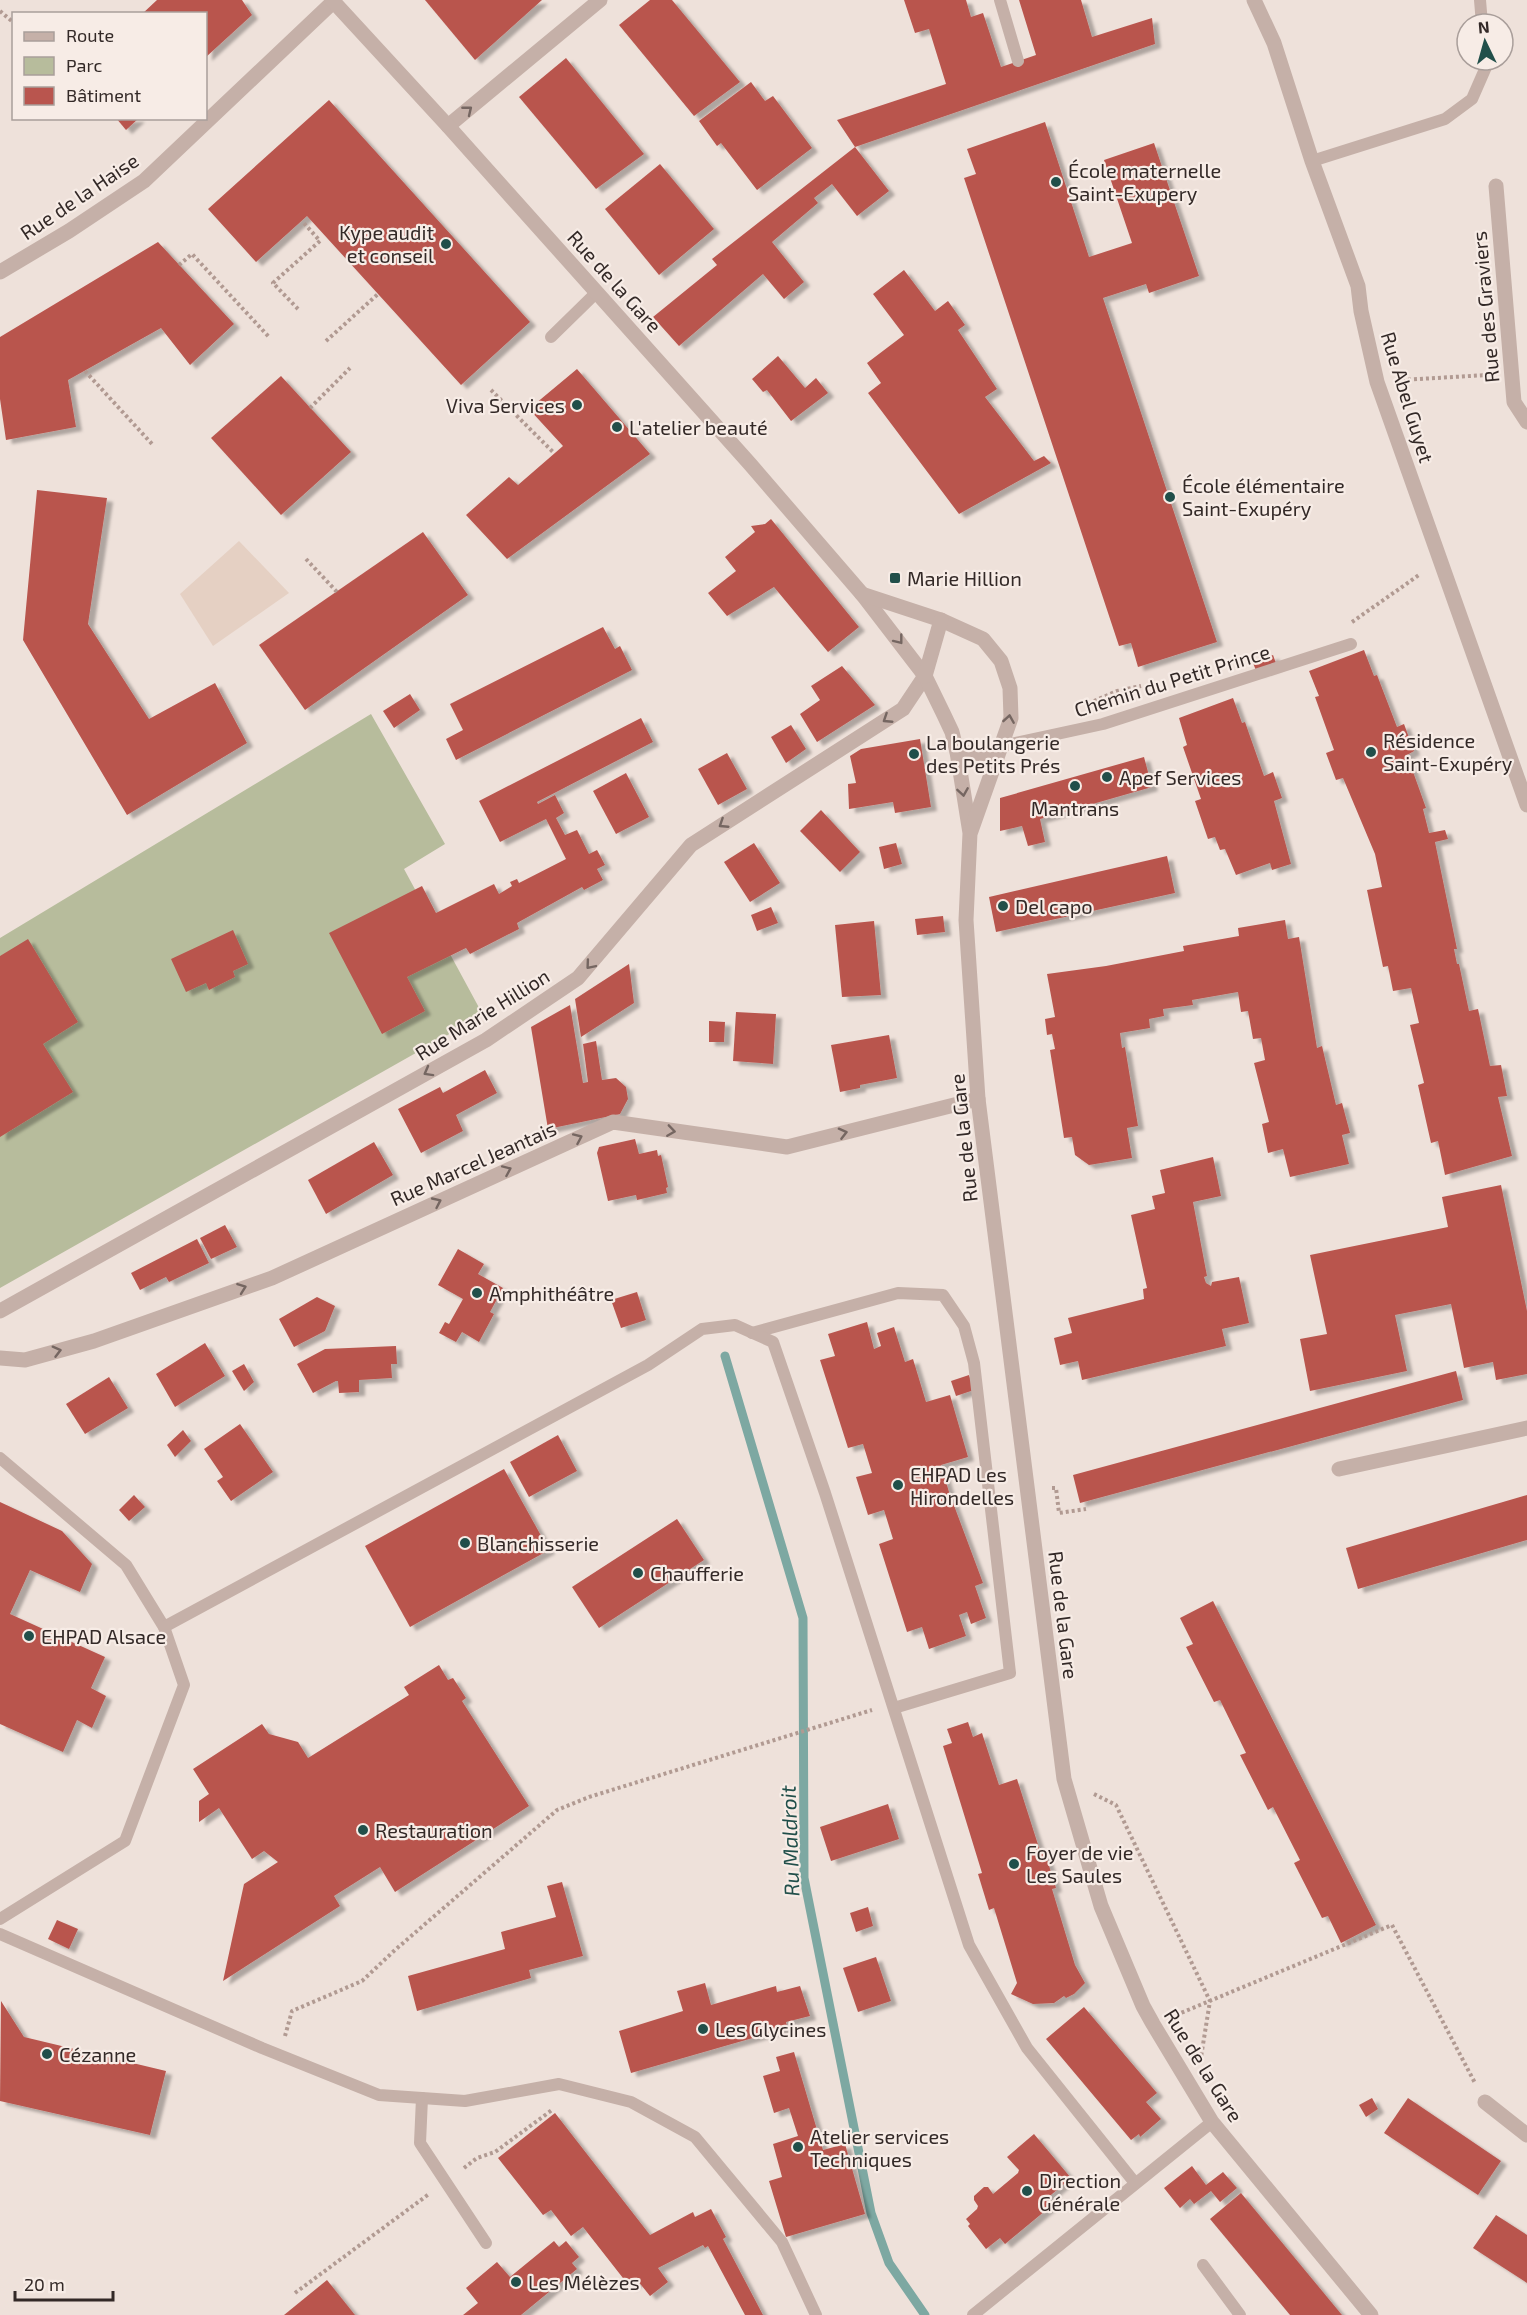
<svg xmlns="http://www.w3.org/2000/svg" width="1527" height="2315" font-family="'Exo 2',sans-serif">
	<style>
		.green { fill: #b7bc9c }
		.plaza { fill: #e5d0c3 }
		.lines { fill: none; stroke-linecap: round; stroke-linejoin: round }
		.stream { stroke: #7da8a2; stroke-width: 9 }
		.building { fill: #b9554e; filter: url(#shadow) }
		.path { stroke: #b19a92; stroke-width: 4; stroke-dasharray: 3 3; stroke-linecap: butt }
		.service { stroke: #c5b0a8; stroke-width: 12 }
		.minor { stroke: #c5b0a8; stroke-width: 15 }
		.tertiary { stroke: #c5b0a8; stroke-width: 15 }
		.oneway { stroke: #756661 }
		.poi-dot { fill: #214f4a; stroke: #f7ece6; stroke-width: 2 }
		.labels { text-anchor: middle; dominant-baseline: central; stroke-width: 4.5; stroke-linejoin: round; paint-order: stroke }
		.poi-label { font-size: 20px; fill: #332927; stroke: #f7ece6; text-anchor: start }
		.street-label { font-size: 20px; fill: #332927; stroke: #f7ece6 }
		.water-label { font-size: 21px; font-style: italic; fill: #214f4a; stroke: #f7ece6 }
	</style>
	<defs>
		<filter id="shadow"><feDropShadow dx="6" dy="4" stdDeviation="1.5" flood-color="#0004"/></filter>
	</defs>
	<rect width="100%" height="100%" fill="#eee1da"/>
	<polygon class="green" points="371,714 445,844 404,869 483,1015 0,1288 0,938"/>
	<polygon class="plaza" points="239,541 289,593 213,646 180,594"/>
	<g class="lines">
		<polyline class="stream" points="725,1356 803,1618 804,1878 871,2213 889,2263 925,2315"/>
	</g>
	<g class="building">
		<polygon points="157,0 242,0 252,15 206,57 206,14 142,14"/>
		<polygon points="425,0 542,0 475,60"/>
		<polygon points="650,0 672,0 740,82 694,116 619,25"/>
		<polygon points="904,0 966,0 971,17 983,13 1001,67 1036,55 1019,0 1081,0 1092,37 1152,18 1155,44 855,147 837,120 946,84 929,29 915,33"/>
		<polygon points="566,58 644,154 596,189 519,97"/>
		<polygon points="751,82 765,101 773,96 812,148 757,190 721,143 717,146 699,121"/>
		<polygon points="329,100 530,322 461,385 307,216 256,262 208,209"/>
		<polygon points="116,118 139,118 126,130"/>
		<polygon points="1045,122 1089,257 1132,243 1104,160 1154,143 1199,276 1149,293 1146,284 1103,298 1217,642 1138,667 1131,643 1119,646 964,178 976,174 967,149"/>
		<polygon points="855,147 889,191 857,216 832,184 814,198 818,203 772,242 804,282 784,299 763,274 679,346 653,317 717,265 712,259"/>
		<polygon points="660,164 714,229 659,275 605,209"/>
		<polygon points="158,242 234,324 190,365 161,328 68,380 76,427 6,440 0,399 0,337"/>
		<polygon points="904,270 935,311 948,301 965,325 958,330 997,389 985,397 1034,461 1044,456 1051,463 959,514 868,393 881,383 867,363 904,335 873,294"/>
		<polygon points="778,356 805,388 816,378 828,393 791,421 767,390 763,392 752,379"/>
		<polygon points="577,369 650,454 507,559 466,515 509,477 518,485 563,446 529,409"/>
		<polygon points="281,376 351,452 281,515 211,438"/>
		<polygon points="37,490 107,498 88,624 149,719 215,683 247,743 127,815 23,640"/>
		<polygon points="771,519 859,627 828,652 774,587 727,616 708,593 736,571 725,557 755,532 751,526 765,524"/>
		<polygon points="423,532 468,595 305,710 259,645"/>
		<polygon points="603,627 615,649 620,646 632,670 456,760 446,739 463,730 450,704"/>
		<polygon points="1364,650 1374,676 1377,675 1397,727 1404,724 1414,751 1407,755 1426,808 1423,809 1429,833 1445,830 1448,839 1435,842 1457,949 1454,949 1457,964 1459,964 1469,1011 1478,1009 1490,1066 1501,1065 1507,1096 1498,1097 1512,1156 1445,1175 1438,1141 1431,1143 1418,1085 1424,1083 1410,1025 1419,1023 1411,988 1393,991 1388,966 1383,967 1367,890 1382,887 1375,854 1343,778 1336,780 1326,753 1334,750 1315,697 1319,696 1309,671"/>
		<polygon points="1273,655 1277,666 1257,673 1253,663"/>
		<polygon points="842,666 875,705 817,742 800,714 820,700 811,686"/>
		<polygon points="410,694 420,710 394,728 383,711"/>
		<polygon points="1233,698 1242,723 1245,722 1264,776 1273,772 1282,798 1274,801 1291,864 1272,870 1270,863 1236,875 1225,849 1220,850 1215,837 1208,839 1195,801 1201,799 1183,747 1187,745 1179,718"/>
		<polygon points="641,718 653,742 537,802 538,804 555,795 564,813 556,818 565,835 577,830 589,854 597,850 605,865 597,869 603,880 584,890 582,887 517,923 519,929 470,954 466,948 407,977 425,1011 382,1034 329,933 422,886 436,913 494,884 499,894 512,886 510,882 517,879 519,883 566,859 546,819 500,842 479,801"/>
		<polygon points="791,725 806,749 786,763 771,737"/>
		<polygon points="920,739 931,807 895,813 893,802 849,809 848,784 856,783 850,756 861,749"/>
		<polygon points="727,753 747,789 718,805 698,769"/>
		<polygon points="1144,757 1152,787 1040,819 1045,842 1028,846 1022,826 1000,831 1000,798"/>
		<polygon points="626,773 649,817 616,834 593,791"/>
		<polygon points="821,810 860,852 840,872 800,831"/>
		<polygon points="754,843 780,883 750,902 724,862"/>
		<polygon points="896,843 902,864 884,869 879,847"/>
		<polygon points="1167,856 1175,893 996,932 989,897"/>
		<polygon points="771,907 778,923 757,931 751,915"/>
		<polygon points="943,916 945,932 917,935 915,919"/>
		<polygon points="1285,920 1288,939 1299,937 1317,1048 1322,1046 1336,1105 1342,1103 1350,1133 1342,1135 1349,1164 1290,1177 1283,1149 1268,1153 1262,1124 1269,1122 1254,1063 1265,1060 1261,1038 1253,1039 1248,1011 1241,1012 1238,992 1192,1000 1193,1005 1163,1009 1164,1016 1149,1019 1150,1028 1120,1033 1122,1048 1125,1047 1138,1126 1127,1128 1132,1158 1089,1165 1075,1155 1072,1137 1064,1138 1050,1050 1055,1049 1052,1034 1047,1035 1045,1019 1055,1017 1047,974 1106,966 1184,951 1183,946 1239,936 1238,928"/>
		<polygon points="874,921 881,995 842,997 835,925"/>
		<polygon points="233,930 248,964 233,971 235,977 209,990 206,983 186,992 171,959"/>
		<polygon points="28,939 78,1022 43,1044 73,1092 0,1137 0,956"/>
		<polygon points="629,964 634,1003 581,1037 575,999"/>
		<polygon points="570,1005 583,1083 588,1082 583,1044 596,1041 602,1080 616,1078 626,1087 628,1099 620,1114 548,1129 531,1027"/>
		<polygon points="736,1012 776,1014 773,1064 733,1061"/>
		<polygon points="709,1021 725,1022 724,1042 709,1042"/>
		<polygon points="889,1035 897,1078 860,1085 860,1088 840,1092 831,1045"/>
		<polygon points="485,1070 497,1093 456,1115 463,1131 421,1153 398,1109 440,1087 443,1093"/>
		<polygon points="635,1139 639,1154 657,1150 658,1156 661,1155 668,1187 666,1188 667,1193 637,1200 636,1195 608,1201 597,1153 599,1147"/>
		<polygon points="374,1142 393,1175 326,1214 308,1180"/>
		<polygon points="1213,1157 1221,1196 1193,1202 1207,1276 1204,1277 1206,1283 1211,1286 1212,1282 1239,1277 1249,1323 1222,1329 1226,1346 1082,1380 1078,1361 1060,1365 1054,1338 1072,1333 1068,1318 1144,1299 1143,1289 1147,1288 1131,1215 1155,1209 1152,1196 1165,1193 1160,1170"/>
		<polygon points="1501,1185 1527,1311 1527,1374 1496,1380 1493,1362 1464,1368 1451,1304 1395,1315 1407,1371 1310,1391 1300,1339 1327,1334 1310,1255 1448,1227 1442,1197"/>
		<polygon points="225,1225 237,1247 211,1259 200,1238"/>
		<polygon points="197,1239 209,1263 169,1282 166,1277 140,1290 131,1273"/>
		<polygon points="458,1249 484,1264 478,1274 503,1288 490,1312 494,1314 479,1342 462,1332 456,1342 439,1333 445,1322 449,1324 463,1299 438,1285"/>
		<polygon points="637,1292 646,1320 621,1328 611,1300"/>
		<polygon points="317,1297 335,1306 325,1331 294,1347 279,1319"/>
		<polygon points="867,1322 874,1349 881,1346 877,1333 894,1327 905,1362 913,1359 926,1402 950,1395 968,1457 941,1465 949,1492 983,1583 975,1586 986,1618 971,1624 967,1612 959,1615 966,1636 929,1649 922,1627 907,1632 879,1544 893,1539 884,1510 868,1515 856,1477 872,1473 863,1444 848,1448 820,1360 835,1356 828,1334"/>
		<polygon points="205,1343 225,1376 175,1407 156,1374"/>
		<polygon points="396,1346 397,1364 391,1364 392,1378 359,1380 359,1392 339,1393 338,1381 336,1381 313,1393 297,1364 325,1349"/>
		<polygon points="244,1364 254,1382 244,1391 232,1371"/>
		<polygon points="1456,1371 1463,1400 1080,1503 1073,1475"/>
		<polygon points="969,1375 974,1390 956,1396 951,1381"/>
		<polygon points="109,1377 128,1408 85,1434 66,1404"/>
		<polygon points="240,1424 273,1472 231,1501 217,1481 223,1477 204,1449"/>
		<polygon points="183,1430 191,1441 175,1457 167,1445"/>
		<polygon points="558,1435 577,1471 529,1497 510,1462"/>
		<polygon points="504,1469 549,1550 410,1627 365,1546"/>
		<polygon points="134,1495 145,1507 129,1521 119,1510"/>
		<polygon points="1527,1495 1527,1540 1358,1589 1346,1548"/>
		<polygon points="0,1502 62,1531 92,1564 80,1592 30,1570 10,1614 105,1657 91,1688 106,1696 92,1728 77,1720 63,1752 0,1724"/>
		<polygon points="677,1519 704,1560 599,1628 572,1587"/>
		<polygon points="1213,1601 1376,1925 1341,1943 1328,1916 1322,1918 1294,1863 1300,1860 1273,1807 1268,1810 1240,1755 1246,1753 1220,1700 1214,1702 1186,1647 1193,1644 1180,1618"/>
		<polygon points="439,1665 448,1680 453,1678 466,1698 462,1701 529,1806 395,1892 380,1867 334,1896 340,1906 223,1981 244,1884 278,1862 264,1851 252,1859 219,1808 199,1822 199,1801 209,1794 193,1769 262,1724 269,1734 298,1742 308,1758 409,1695 404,1687"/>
		<polygon points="968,1722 973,1737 982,1733 999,1785 1017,1779 1041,1854 1045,1853 1056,1888 1052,1889 1075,1965 1085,1983 1074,1994 1066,1998 1064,1996 1054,2003 1033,2004 1011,1994 1017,1983 994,1908 989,1910 978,1874 982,1873 943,1746 952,1743 947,1729"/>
		<polygon points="888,1804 899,1839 831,1861 820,1827"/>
		<polygon points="562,1882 583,1956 529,1970 531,1978 417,2011 408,1976 505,1949 501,1932 556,1917 547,1886"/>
		<polygon points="868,1907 873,1926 856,1932 850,1913"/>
		<polygon points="57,1920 78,1929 69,1949 48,1939"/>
		<polygon points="876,1957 891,2001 858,2012 843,1968"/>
		<polygon points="705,1983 711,2005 776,1986 777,1992 800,1986 810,2016 786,2022 787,2028 631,2073 619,2031 683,2011 677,1991"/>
		<polygon points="1,2001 24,2037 166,2071 150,2135 0,2101"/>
		<polygon points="1084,2007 1157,2093 1146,2102 1161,2119 1140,2137 1139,2134 1131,2140 1046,2039"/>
		<polygon points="794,2052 823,2150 845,2144 865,2214 786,2237 769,2181 782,2177 773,2144 798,2136 789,2108 774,2113 763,2076 780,2071 776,2057"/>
		<polygon points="1372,2098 1378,2109 1366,2117 1359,2105"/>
		<polygon points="1408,2098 1501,2161 1478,2195 1384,2133"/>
		<polygon points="555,2113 650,2235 693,2212 695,2217 711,2209 726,2237 723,2239 763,2315 745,2315 708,2246 705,2248 703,2245 658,2268 668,2282 650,2296 638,2281 630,2287 583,2227 571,2236 551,2210 543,2215 498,2158"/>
		<polygon points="1034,2134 1071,2178 1045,2200 1051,2206 1005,2244 1000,2238 986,2249 968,2226 970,2224 966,2219 977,2209 978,2206 974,2200 974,2196 984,2187 988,2187 993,2194 1018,2173 1019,2170 1007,2157"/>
		<polygon points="1192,2166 1206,2185 1223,2172 1237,2188 1220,2202 1211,2191 1194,2204 1190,2199 1180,2208 1164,2188"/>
		<polygon points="1241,2193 1342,2315 1290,2315 1210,2219"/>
		<polygon points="1496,2215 1527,2235 1527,2283 1473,2248"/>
		<polygon points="554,2241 559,2247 566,2241 579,2257 572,2263 577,2269 521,2315 463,2315 478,2303 466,2288 497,2262 510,2277"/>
		<polygon points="327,2280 355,2315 284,2315"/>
	</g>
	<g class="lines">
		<g class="path">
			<polyline points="0,11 14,23"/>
			<polyline points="179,265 192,254 269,337"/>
			<polyline points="298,309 273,283 320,241 302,221"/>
			<polyline points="326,341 378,294"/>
			<polyline points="85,371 152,444"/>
			<polyline points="1402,380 1487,375"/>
			<polyline points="491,390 554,453"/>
			<polyline points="310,408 350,368"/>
			<polyline points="306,559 337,592"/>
			<polyline points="1352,622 1419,575"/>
			<polyline points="1094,701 1117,691 1141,686"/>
			<polyline points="1052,1488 1056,1488 1059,1513 1086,1509"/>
			<polyline points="1094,1794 1116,1805 1210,2001 1201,2057"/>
			<polyline points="1176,2015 1392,1925 1475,2083"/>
			<polyline points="285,2036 292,2011 362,1981 395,1950 557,1810 589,1797 872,1710"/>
			<polyline points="464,2168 477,2158 495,2152 552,2110"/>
			<polyline points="295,2293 429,2194"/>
		</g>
		<g class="service">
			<polyline points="1000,0 1018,61"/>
			<polyline points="1480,0 1482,24"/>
			<polyline points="1312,161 1445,119 1472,99 1486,67 1486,60"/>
			<polyline points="551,337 597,292"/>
			<polyline points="1002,746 1103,724 1351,644"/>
			<polyline points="752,1333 898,1293 943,1295 964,1326 974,1363 1010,1673 894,1708"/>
			<polyline points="0,1458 126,1565 164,1627 184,1685 125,1841 0,1919"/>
			<polyline points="164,1627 648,1365 702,1329 735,1325 773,1342 825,1493 969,1945 1027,2048 1135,2183"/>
			<polyline points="0,1934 262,2048 379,2095 465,2101 559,2084 631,2102 695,2137 782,2242 816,2315"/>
			<polyline points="422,2098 420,2143 486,2243"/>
			<polyline points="1203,2265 1240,2315"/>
			<polyline points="973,2315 1212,2122"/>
		</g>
		<g class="minor">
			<polyline points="1254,0 1274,43 1312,161 1358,286 1361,311 1377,382 1527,805"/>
			<polyline points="448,126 600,0"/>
			<polyline points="1496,186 1514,402 1527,422"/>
			<polyline points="0,272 69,231 144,181 333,2"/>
			<polyline points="0,1311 486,1040 578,978 691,845 903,709 925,676"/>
			<polyline points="0,1358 25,1360 94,1341 272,1278 613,1122 787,1147 978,1099"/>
			<polyline points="1339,1469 1527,1428"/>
			<polyline points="1485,2102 1527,2135"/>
		</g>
		<g class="tertiary">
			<polyline points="332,0 448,126 750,464 862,594 925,676 944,715 952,732 957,752 970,833 966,920 978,1099 1064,1779 1101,1906 1143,2006 1153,2024 1212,2122 1371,2315"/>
			<polyline points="862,594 941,620 983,639 1001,661 1010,688 1011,718 971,831"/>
			<polyline points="925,676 941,620"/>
			<polyline points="957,752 986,754 1002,746"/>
		</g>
	</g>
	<defs><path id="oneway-chevron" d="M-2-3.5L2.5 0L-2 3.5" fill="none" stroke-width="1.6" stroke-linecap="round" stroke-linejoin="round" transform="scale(1.5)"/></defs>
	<g class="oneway">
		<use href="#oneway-chevron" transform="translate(468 110) rotate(-39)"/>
		<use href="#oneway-chevron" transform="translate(899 640) rotate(52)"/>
		<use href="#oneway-chevron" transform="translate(887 719) rotate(147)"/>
		<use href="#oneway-chevron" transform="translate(1009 719) rotate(-81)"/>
		<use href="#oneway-chevron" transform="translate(963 792) rotate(81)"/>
		<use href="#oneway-chevron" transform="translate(723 824) rotate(147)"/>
		<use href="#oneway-chevron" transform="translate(590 965) rotate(130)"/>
		<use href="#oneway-chevron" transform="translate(428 1072) rotate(151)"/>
		<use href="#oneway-chevron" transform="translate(671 1131) rotate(8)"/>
		<use href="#oneway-chevron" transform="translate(843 1133) rotate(-14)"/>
		<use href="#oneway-chevron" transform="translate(578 1138) rotate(-24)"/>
		<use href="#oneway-chevron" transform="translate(507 1170) rotate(-24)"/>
		<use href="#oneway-chevron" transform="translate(437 1202) rotate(-25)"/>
		<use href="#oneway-chevron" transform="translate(242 1288) rotate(-20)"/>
		<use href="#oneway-chevron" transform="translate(57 1351) rotate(-15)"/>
	</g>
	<g class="poi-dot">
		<circle cx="1056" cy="182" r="6"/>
		<circle cx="446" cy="244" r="6"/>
		<circle cx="577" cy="405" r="6"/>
		<circle cx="617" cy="427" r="6"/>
		<circle cx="1170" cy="497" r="6"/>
		<rect x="889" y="572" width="12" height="12" rx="3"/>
		<circle cx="1371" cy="752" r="6"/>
		<circle cx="914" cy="754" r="6"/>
		<circle cx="1107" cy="777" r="6"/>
		<circle cx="1075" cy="786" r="6"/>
		<circle cx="1003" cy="906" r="6"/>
		<circle cx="477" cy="1293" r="6"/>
		<circle cx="898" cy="1485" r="6"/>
		<circle cx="465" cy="1543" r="6"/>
		<circle cx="638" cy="1573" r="6"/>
		<circle cx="29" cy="1636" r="6"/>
		<circle cx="363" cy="1830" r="6"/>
		<circle cx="1014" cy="1864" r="6"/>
		<circle cx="703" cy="2029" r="6"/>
		<circle cx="47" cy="2054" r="6"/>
		<circle cx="798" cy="2147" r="6"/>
		<circle cx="1027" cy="2191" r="6"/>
		<circle cx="516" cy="2282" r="6"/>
	</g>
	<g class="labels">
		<g class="poi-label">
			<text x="1068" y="170">École maternelle<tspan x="1068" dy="23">Saint-Exupery</tspan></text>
			<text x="434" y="232" text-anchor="end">Kype audit<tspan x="434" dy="23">et conseil</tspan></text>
			<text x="565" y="405" text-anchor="end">Viva Services</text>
			<text x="629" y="427">L'atelier beauté</text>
			<text x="1182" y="485">École élémentaire<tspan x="1182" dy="23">Saint-Exupéry</tspan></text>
			<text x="907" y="578">Marie Hillion</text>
			<text x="1383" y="740">Résidence<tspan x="1383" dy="23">Saint-Exupéry</tspan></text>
			<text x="926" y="742">La boulangerie<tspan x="926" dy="23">des Petits Prés</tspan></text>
			<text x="1119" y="777">Apef Services</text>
			<text x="1075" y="808" text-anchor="middle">Mantrans</text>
			<text x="1015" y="906">Del capo</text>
			<text x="489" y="1293">Amphithéâtre</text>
			<text x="910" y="1474">EHPAD Les<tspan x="910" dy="23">Hirondelles</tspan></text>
			<text x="477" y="1543">Blanchisserie</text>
			<text x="650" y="1573">Chaufferie</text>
			<text x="41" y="1636">EHPAD Alsace</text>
			<text x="375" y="1830">Restauration</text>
			<text x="1026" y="1852">Foyer de vie<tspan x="1026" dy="23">Les Saules</tspan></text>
			<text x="715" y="2029">Les Glycines</text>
			<text x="59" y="2054">Cézanne</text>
			<text x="810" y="2136">Atelier services<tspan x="810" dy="23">Techniques</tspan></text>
			<text x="1039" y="2180">Direction<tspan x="1039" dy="23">Générale</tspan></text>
			<text x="528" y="2282">Les Mélèzes</text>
		</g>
		<g class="street-label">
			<text transform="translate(79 196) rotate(-34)">Rue de la Haise</text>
			<text transform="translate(615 281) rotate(48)">Rue de la Gare</text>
			<text transform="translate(1485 307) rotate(-95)">Rue des Graviers</text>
			<text transform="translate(1408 397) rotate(73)">Rue Abel Guyet</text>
			<text transform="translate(1172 680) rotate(-17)">Chemin du Petit Prince</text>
			<text transform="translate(482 1014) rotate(-32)">Rue Marie Hillion</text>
			<text transform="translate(963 1138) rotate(-96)">Rue de la Gare</text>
			<text transform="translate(473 1163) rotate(-24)">Rue Marcel Jeantais</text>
			<text transform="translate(1064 1615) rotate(83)">Rue de la Gare</text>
			<text transform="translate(1204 2065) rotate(58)">Rue de la Gare</text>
		</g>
		<g class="water-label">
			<text transform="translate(789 1841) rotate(-92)">Ru Maldroit</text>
		</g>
	</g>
	<rect x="12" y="12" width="195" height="108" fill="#f7ece6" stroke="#a99e9a" stroke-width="1.5"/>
	<rect x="24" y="32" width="30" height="9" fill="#c5b0a8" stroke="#a99e9a" stroke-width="1.5"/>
	<text x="66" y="42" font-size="18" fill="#332927">Route</text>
	<rect x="24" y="57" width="30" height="18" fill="#b7bc9c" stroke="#a99e9a" stroke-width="1.5"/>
	<text x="66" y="72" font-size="18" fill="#332927">Parc</text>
	<rect x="24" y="87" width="30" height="18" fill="#b9554e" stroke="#a99e9a" stroke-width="1.5"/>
	<text x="66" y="102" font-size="18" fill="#332927">Bâtiment</text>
	<g transform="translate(1485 42) rotate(355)"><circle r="28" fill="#f7ece6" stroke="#a99e9a" stroke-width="1.5"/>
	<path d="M0-4.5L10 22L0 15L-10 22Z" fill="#214f4a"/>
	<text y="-9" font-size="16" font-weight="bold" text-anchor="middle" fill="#332927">N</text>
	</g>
	<path d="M15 2291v9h98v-9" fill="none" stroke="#332927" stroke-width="3"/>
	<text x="24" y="2291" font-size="18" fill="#332927" stroke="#f7ece6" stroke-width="4.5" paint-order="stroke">20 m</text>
</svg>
